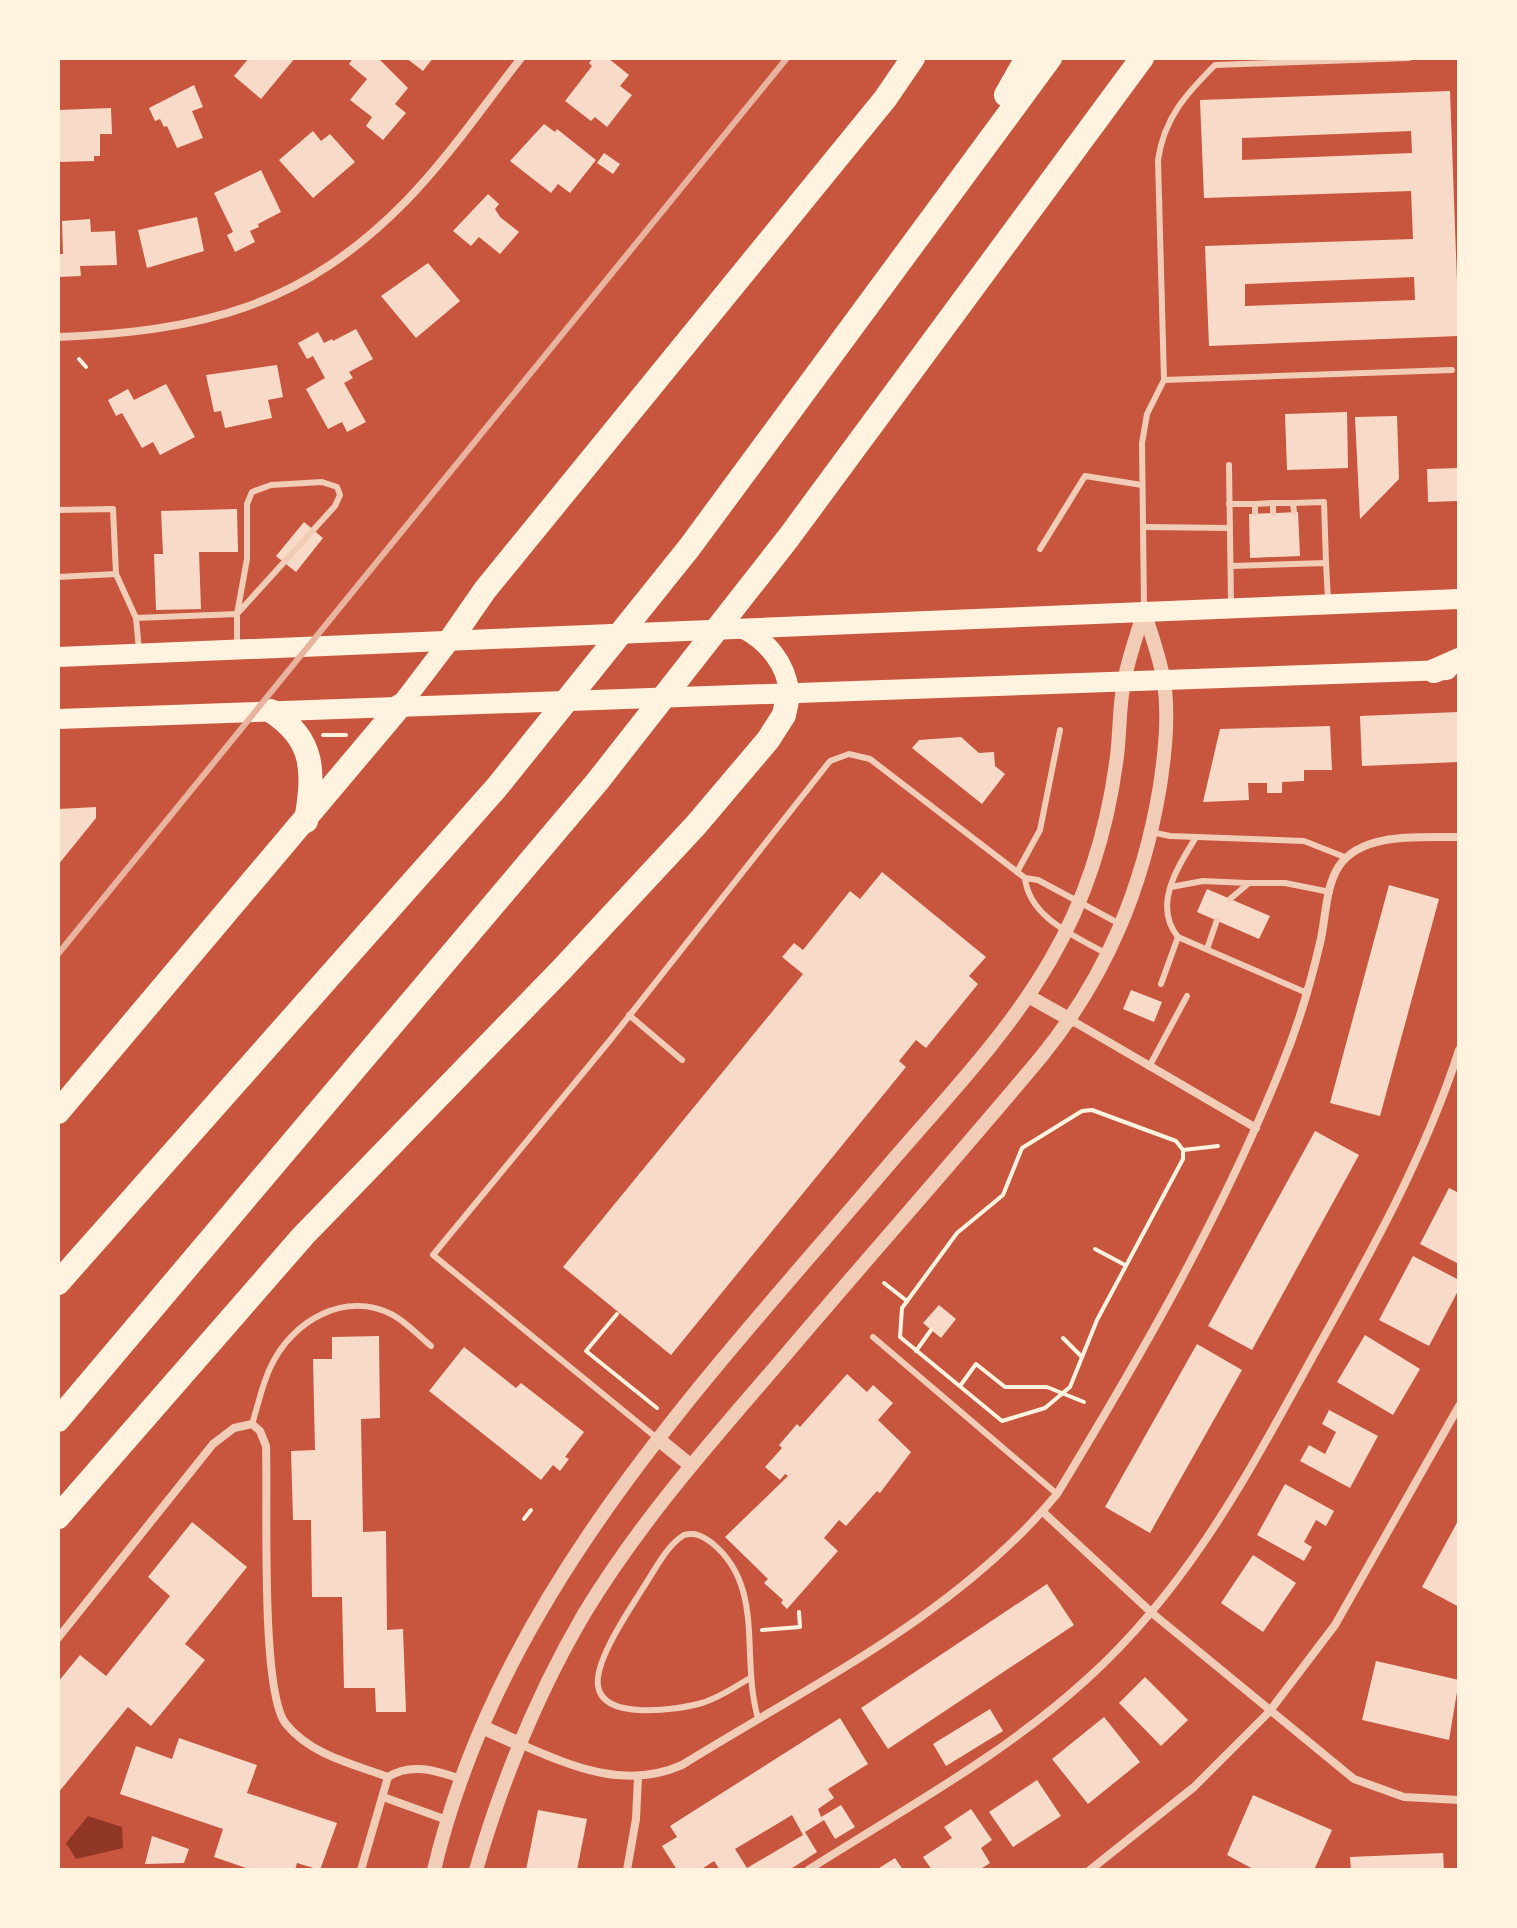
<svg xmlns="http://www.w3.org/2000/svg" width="1517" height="1928" font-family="Manrope,sans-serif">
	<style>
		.water { fill: #8f3625 }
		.building { fill: #f7dbc8; fill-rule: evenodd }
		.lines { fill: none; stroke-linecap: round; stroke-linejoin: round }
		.path { stroke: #fff3e0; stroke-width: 4 }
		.service { stroke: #f1ccb7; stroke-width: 6 }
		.minor { stroke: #f1ccb7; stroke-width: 8 }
		.tertiary { stroke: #f1ccb7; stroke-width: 14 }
		.primary { stroke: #fff3e0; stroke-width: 20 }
		.motorway { stroke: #fff3e0; stroke-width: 24 }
		.rail { stroke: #e9b49f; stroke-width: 6 }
	</style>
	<rect width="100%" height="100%" fill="#c8553d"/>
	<polygon class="water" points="88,1816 122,1827 123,1848 76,1859 66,1843"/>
	<g class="building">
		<polygon points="249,58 295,58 261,99 234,76"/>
		<polygon points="353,58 378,58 408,88 395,104 406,113 383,140 366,126 372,117 350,100 367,79 349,64"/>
		<polygon points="406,58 433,58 423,71"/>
		<polygon points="593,58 608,58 629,75 620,86 632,95 607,127 595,117 591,121 565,101 592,66 589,63"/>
		<polygon points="194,85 203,107 192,111 203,138 177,148 167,126 164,127 160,119 155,121 149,108"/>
		<path d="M1450,91L1459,336L1209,346L1205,246L1413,239L1411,191L1204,198L1200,100ZM1411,131L1412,153L1242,160V138ZM1414,277L1415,300L1245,306V284Z"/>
		<polygon points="111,108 112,134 100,134 100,156 94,156 94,161 58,162 58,110"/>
		<polygon points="544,124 555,132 557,129 596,160 570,193 558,184 551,193 510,161"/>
		<polygon points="313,131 321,141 330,134 355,162 313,198 279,160"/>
		<polygon points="604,153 620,164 613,174 597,163"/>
		<polygon points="261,170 281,212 258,224 259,227 250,231 255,242 235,252 227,235 233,232 214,193"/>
		<polygon points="488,194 499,204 495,209 500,217 519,232 500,254 479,237 471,246 453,231"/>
		<polygon points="197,217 204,251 147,268 138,230"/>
		<polygon points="90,219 91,232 115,231 117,265 80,266 81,276 58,277 58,254 63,254 62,221"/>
		<polygon points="428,263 460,301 416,338 381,296"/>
		<polygon points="356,329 373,359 349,372 353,378 344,383 366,422 347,432 342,422 328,429 306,389 325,378 313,356 307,359 298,343 318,332 324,343 332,339 333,341"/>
		<polygon points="277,365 283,397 268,400 272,418 225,428 221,411 214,412 206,375"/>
		<polygon points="166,384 195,437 160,455 153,442 142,448 122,413 116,416 108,400 128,389 134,400"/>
		<polygon points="1347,412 1348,468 1287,470 1285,414"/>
		<polygon points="1397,416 1399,479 1360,519 1355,417"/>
		<polygon points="1459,468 1459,501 1428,502 1427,469"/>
		<polygon points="237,509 238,552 199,552 201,609 156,610 154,554 163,554 161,511"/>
		<polygon points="1298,512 1300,556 1250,558 1249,514"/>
		<polygon points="304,522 323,538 296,572 276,556"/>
		<polygon points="1459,712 1459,762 1362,766 1360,716"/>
		<polygon points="1330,726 1332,770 1304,770 1304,781 1282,782 1282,793 1267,793 1267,783 1248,783 1249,800 1203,802 1220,729"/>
		<polygon points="961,737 979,753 994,752 995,766 1005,774 982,804 912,748 919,740"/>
		<polygon points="96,807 96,818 58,865 58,809"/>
		<polygon points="882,872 986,957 969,976 978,984 926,1048 916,1040 899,1061 906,1067 671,1355 563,1267 803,974 782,957 794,943 803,950 850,891 860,899"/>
		<polygon points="1389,885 1439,899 1380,1116 1330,1103"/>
		<polygon points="1207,889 1270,916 1259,939 1197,912"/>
		<polygon points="1131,990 1162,1002 1154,1022 1123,1009"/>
		<polygon points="1315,1131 1359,1155 1252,1350 1208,1326"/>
		<polygon points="1449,1188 1459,1193 1459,1264 1420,1244"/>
		<polygon points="1413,1256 1459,1280 1459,1289 1429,1346 1379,1320"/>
		<polygon points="939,1305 956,1319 941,1338 923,1323"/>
		<polygon points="1365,1335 1420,1369 1393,1415 1337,1382"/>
		<polygon points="379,1336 380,1418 361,1419 363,1532 386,1531 387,1630 403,1629 406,1712 376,1712 375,1688 344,1688 342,1597 312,1597 311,1520 293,1520 291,1451 315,1450 313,1359 332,1359 332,1337"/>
		<polygon points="1197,1344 1242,1370 1150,1533 1105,1507"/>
		<polygon points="464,1347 516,1388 521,1383 584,1432 565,1457 569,1459 560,1471 553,1465 541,1480 429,1391"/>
		<polygon points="847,1374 867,1392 873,1385 893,1403 878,1420 911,1452 880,1493 877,1491 846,1526 839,1520 824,1538 838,1551 787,1609 781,1603 783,1600 764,1583 768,1579 725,1537 788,1476 785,1474 780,1480 765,1467 782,1448 779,1445 797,1424 800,1427"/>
		<polygon points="1329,1410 1378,1436 1350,1488 1300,1461 1309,1445 1325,1454 1336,1432 1322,1424"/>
		<polygon points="1285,1484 1334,1511 1326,1526 1316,1520 1304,1542 1312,1547 1304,1561 1257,1535"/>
		<polygon points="1459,1519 1459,1607 1422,1587"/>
		<polygon points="192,1522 247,1567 185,1644 205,1660 151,1726 128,1707 58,1793 58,1682 80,1655 106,1676 170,1596 148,1577"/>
		<polygon points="1253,1555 1296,1583 1263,1632 1221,1603"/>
		<polygon points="1047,1584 1074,1625 888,1749 861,1708"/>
		<polygon points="1376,1661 1459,1680 1449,1740 1362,1720"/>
		<polygon points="1145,1677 1188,1720 1161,1746 1119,1703"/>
		<polygon points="990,1709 1003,1731 946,1766 933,1744"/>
		<polygon points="1104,1717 1140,1762 1088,1804 1052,1759"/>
		<path d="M840,1718L868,1764L828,1789L834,1798L818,1809L821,1817L841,1805L855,1827L835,1839L824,1820L805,1832L817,1852L789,1870H720L714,1861L700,1870H677L662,1846L677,1837L670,1826ZM792,1815L803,1835L747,1868L735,1849Z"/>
		<polygon points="179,1738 257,1765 247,1793 337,1823 320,1870 297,1863 295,1870 252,1870 214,1857 223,1829 120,1794 136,1746 172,1759"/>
		<polygon points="1037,1780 1061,1816 1013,1847 989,1812"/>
		<polygon points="1253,1795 1332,1830 1314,1870 1255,1870 1227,1855"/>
		<polygon points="971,1809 992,1840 981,1848 990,1863 979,1870 932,1870 923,1857 952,1838 944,1827"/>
		<polygon points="538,1810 587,1819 577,1870 526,1870"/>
		<polygon points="152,1836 189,1849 184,1863 145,1864"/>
		<polygon points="1443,1853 1444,1870 1351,1870 1350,1857"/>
		<polygon points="895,1858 903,1870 876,1870"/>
	</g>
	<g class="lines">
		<g class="path">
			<polyline points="79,359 86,367"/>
			<polyline points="323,735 346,735"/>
			<polygon points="1092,1110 1176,1141 1183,1150 1183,1159 1097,1320 1070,1387 1045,1408 1002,1421 900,1337 902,1308 957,1233 1003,1195 1022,1148 1082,1111"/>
			<polyline points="1183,1150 1218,1146"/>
			<polyline points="1095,1249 1125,1265"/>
			<polyline points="884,1283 907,1301"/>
			<polyline points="617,1314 586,1351 657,1408"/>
			<polyline points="1063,1338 1081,1356"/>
			<polyline points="916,1351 931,1330"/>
			<polyline points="960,1386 976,1364 1005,1387 1047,1387 1084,1402"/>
			<polyline points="524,1519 531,1510"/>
			<polyline points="762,1630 800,1627 799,1612"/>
		</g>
		<g class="service">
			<polyline points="1164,380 1452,370"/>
			<polyline points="1229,465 1231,603"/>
			<polygon points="322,482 337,487 340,495 335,506 237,614 247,559 247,504 252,492 271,485"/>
			<polyline points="1229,504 1255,504"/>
			<polyline points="58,510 113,509 116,574 58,577"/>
			<polyline points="1294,512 1293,503 1324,502 1326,563"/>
			<polyline points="1255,513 1255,504 1273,503"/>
			<polyline points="1273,513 1273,503 1293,503"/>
			<polyline points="1143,527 1230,528"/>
			<polyline points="1040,549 1085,476 1142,485"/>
			<polyline points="1231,566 1326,563 1328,600"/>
			<polyline points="116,574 136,618 237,614 237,646"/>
			<path d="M1144,607L1142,443L1147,414L1164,380L1158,160C1164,118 1186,94 1215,65L1409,58"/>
			<polyline points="136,618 139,650"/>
			<polyline points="1151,832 1170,836 1304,841 1347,858"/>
			<path d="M1196,837C1178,867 1152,905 1178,937L1307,993"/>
			<polyline points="1017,872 1040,830 1060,730"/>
			<path d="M1025,878C1029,918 1077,937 1107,954"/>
			<polyline points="1171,887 1203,881 1247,883"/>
			<polyline points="1230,899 1249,883 1285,883 1330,892"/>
			<polyline points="1207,949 1217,920"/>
			<polyline points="1161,984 1178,937"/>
			<polyline points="629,1015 682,1060"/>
			<polyline points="1149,1067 1187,996"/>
			<polyline points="873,1337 1057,1494"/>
			<path d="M252,1424C258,1406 262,1384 271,1366C292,1321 345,1290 393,1315C406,1322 419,1336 431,1346"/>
			<polyline points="658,1439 433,1255 611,1039 830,761 849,754 870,759 1025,878 1038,880 1120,924"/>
			<path d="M750,1678C735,1687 719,1698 702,1703C677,1710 603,1721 598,1686C594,1661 630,1609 643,1588C655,1570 666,1546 684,1535C696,1532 702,1536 712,1543C766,1587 740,1657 758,1718"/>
		</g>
		<g class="minor">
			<path d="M58,337C203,331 302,307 406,201C448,158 484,105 521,58"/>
			<polyline points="1071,1020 1256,1128"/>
			<polyline points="1043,1512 1152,1613 1354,1779 1404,1797 1459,1800"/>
			<path d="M58,1638L213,1444L234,1428L252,1424L260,1431L266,1446C268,1499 260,1692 286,1724C311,1755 353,1764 388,1777"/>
			<path d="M520,1744C573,1767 626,1790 682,1765C811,1685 959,1613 1057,1494C1140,1357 1220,1219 1280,1070C1297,1029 1310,986 1320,943C1326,919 1325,887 1339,866C1363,831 1423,838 1459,837"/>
			<polyline points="383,1797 447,1820"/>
			<path d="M361,1870L388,1777C411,1762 437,1771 461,1779"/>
			<polyline points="627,1870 636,1819 638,1777"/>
			<path d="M808,1870C902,1810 1004,1755 1087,1679C1191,1585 1250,1470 1317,1349C1371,1252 1425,1156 1459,1050"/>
			<polyline points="1090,1870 1194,1787 1269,1712 1335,1625 1459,1406"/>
		</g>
		<g class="tertiary">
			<polyline points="1028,996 1071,1020"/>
			<polyline points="658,1439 690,1465"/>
			<polyline points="482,1727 520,1744"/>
			<path d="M434,1870C501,1590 705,1381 886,1168C943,1101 1007,1036 1051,959C1087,897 1108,827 1117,756C1120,732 1119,707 1124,682C1128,659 1137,635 1144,611"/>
			<path d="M476,1870C502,1781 537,1694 584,1614C639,1523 708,1445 777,1365C864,1262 954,1161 1041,1057C1106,977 1143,888 1160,786C1165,752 1169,716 1164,682C1160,658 1151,634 1144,611"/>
		</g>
		<g class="primary">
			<path d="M744,629C768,642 786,664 789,691"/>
			<polyline points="58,657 1459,599"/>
			<polyline points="400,706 451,639"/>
			<polyline points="58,719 1447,670"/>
		</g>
		<g class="motorway">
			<polyline points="1006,95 1027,58"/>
			<polyline points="451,639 485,590 885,99 913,58"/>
			<polyline points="1434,671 1459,660"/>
			<path d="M271,711C316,740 314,773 306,821"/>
			<polyline points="58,1112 400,706"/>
			<polyline points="58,1283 497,787 689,548 1050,58"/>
			<polyline points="58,1420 597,782 789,537 1142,58"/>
			<polyline points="58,1517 303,1236 563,968 696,825 768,740 784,715 789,691"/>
		</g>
		<polyline class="rail" points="58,954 787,58"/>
	</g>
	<rect width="1517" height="1928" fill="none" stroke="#fff3e0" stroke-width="120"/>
</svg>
